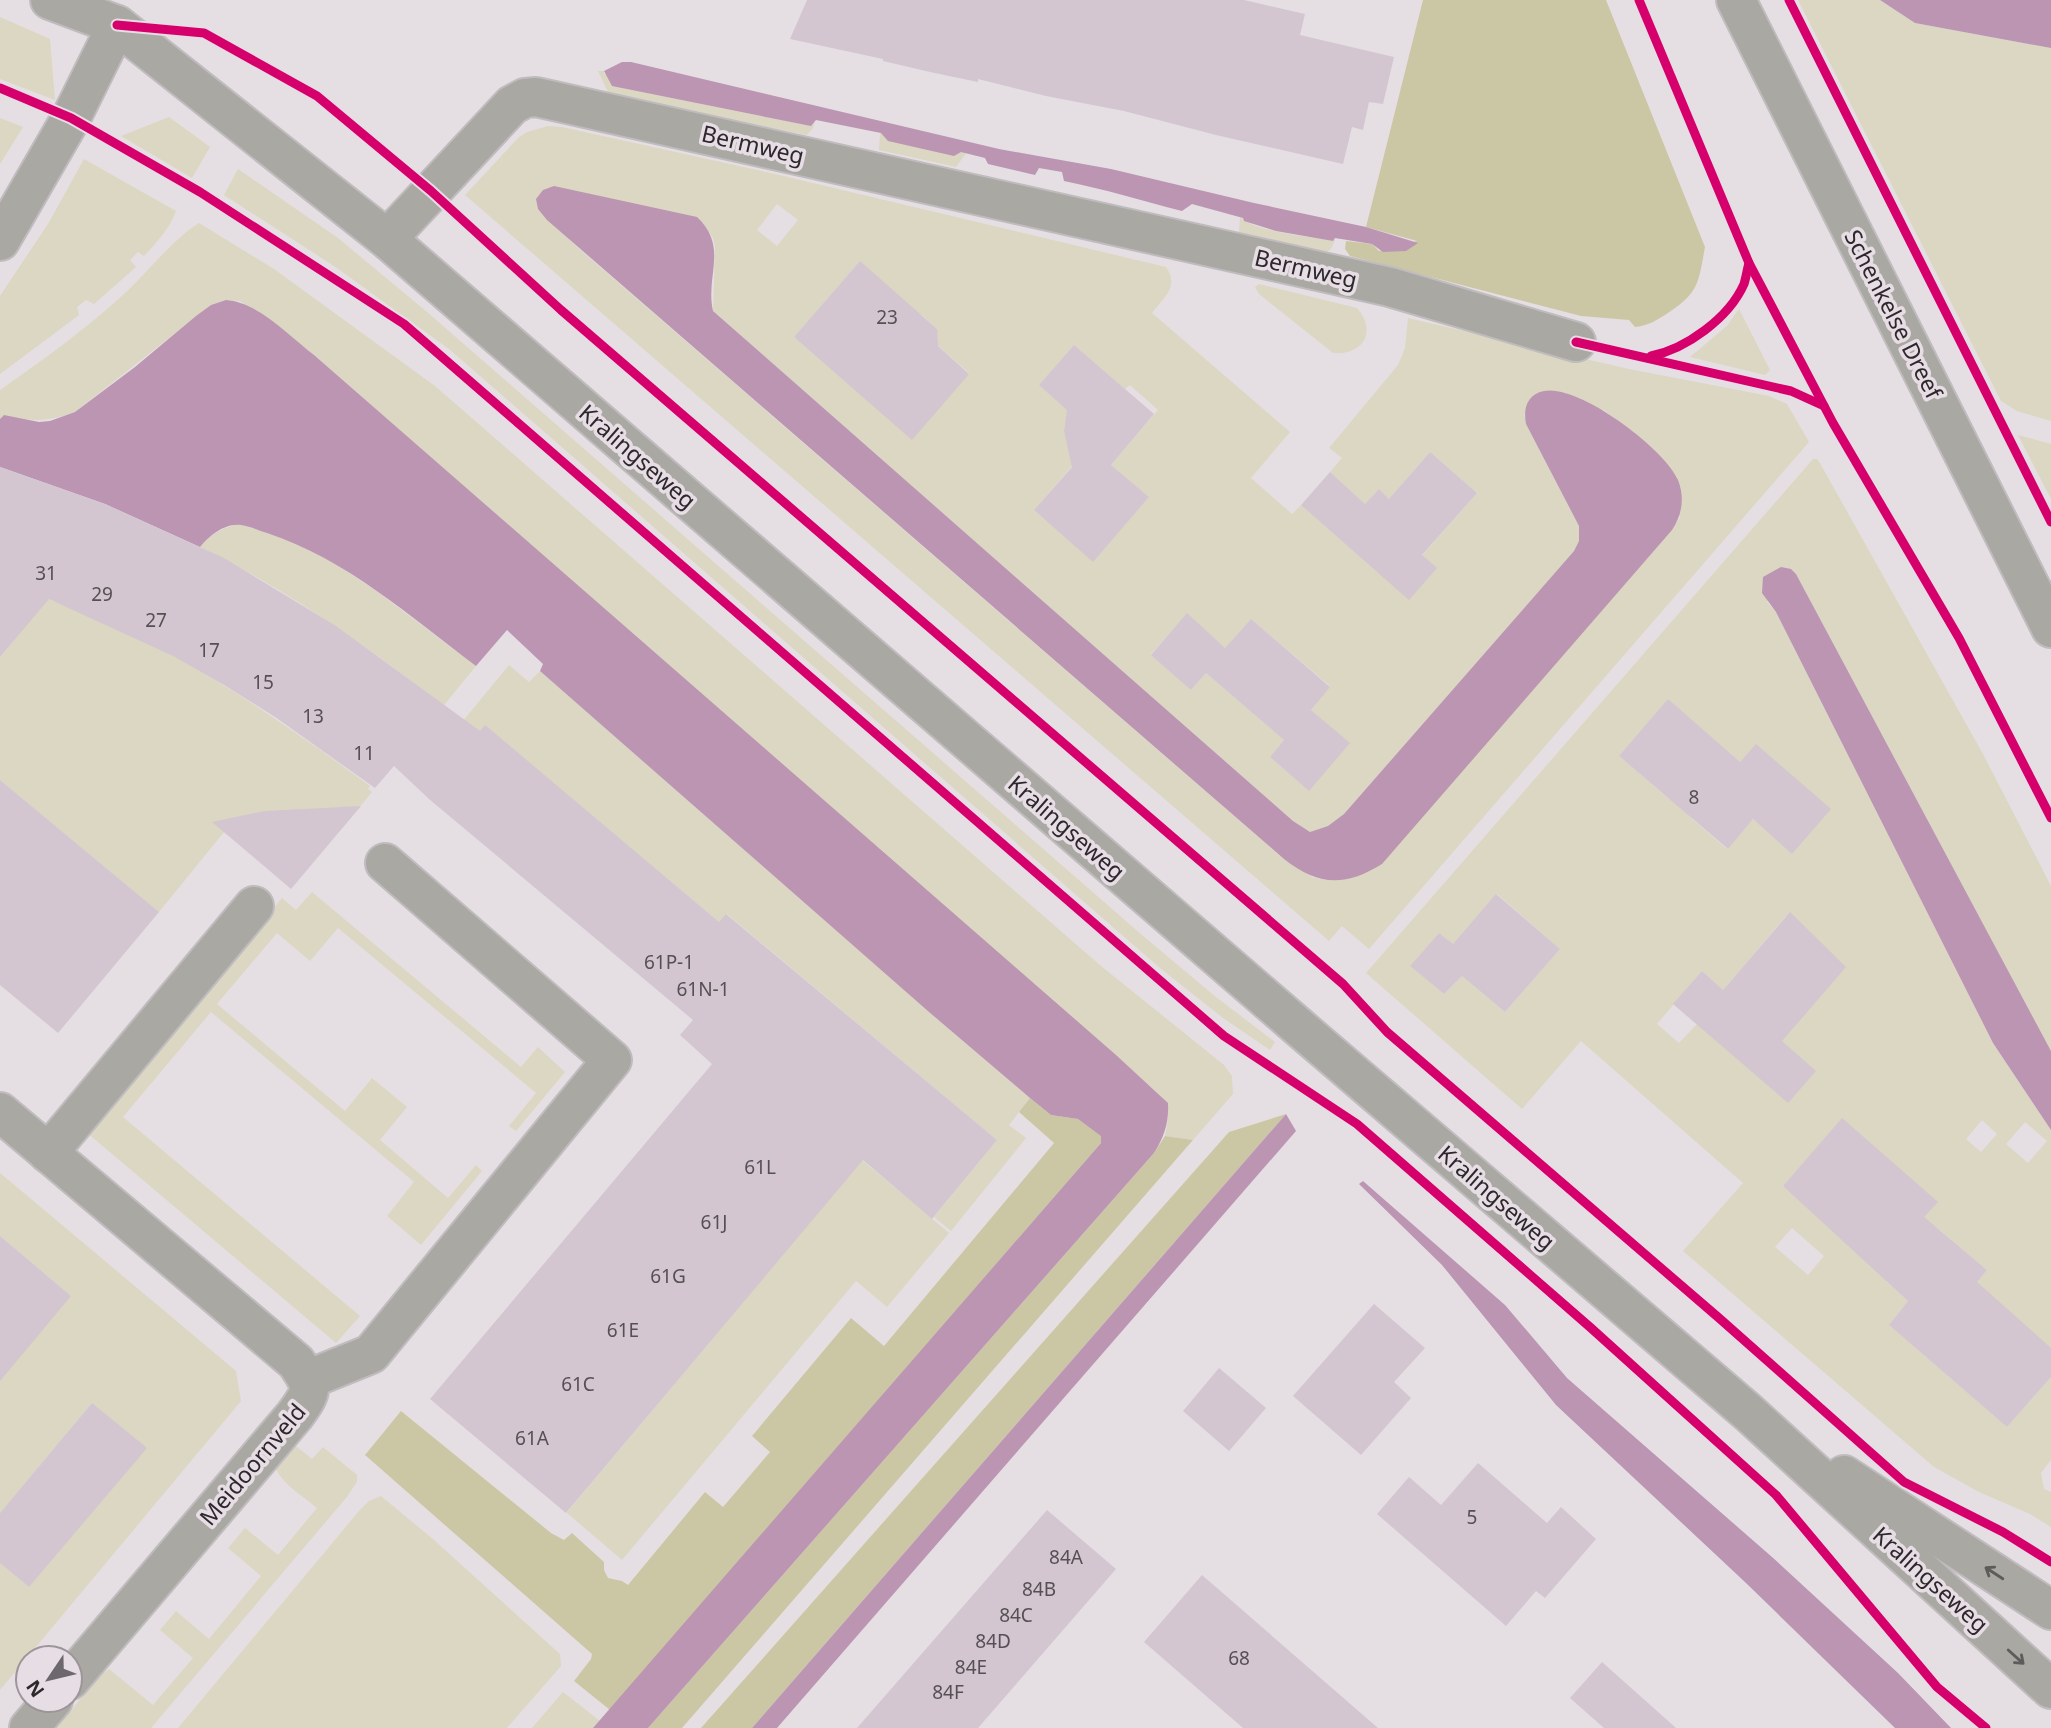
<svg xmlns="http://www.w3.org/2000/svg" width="2051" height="1728" font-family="'Noto Sans',sans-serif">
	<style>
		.green { fill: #dbd7c2; fill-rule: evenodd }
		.forest { fill: #cbc7a5 }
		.water { fill: #bb95b2 }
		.building { fill: #d3c6d0 }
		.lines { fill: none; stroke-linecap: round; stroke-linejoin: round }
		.minor-casing { stroke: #bfbbbe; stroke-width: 42 }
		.minor { stroke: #a9a8a2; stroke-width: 38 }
		.cycleway-casing { stroke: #e7dde4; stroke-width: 13 }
		.cycleway { stroke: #d6006c; stroke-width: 9 }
		.oneway { stroke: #5e5b5b }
		.labels { text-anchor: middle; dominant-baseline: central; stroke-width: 7; stroke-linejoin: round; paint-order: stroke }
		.number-label { font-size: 19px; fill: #565054 }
		.street-label { font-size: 23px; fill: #2c282b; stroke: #e7dde4 }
	</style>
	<rect width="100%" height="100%" fill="#e5dfe3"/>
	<g class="green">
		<polygon points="1798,0 1880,0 1915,23 2051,48 2051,421 2017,411 2001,401"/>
		<polygon points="0,17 50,39 55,100 0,79"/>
		<polygon points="598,71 604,71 604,74 815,120 813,128 807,135 679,110 608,92"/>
		<polygon points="169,117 210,147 192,178 121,136"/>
		<polygon points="0,118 23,127 0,164"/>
		<path d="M548,126L562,127L775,174L1166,267C1180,287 1163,298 1152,313L1290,432L1251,478L1292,514L1301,505L1375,570L1413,566L1477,493L1430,452L1389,499L1379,489L1365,504L1330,472L1342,458L1329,448L1398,365L1405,348L1408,318L1629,369L1769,396L1787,404L1809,442L1369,949L1342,926L1329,941L465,195L519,137L527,132ZM777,204L798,220L777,246L757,230ZM538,209L703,223L713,238L715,247L713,311L1293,821L1310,832L1328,826L1344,814L1574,551L1579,541V526L1526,424L1524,414L1604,410L1660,456L1680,518L1620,589L1325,880L1312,877L1284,859L577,247ZM860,261L914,316L922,315L937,329L933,341L969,373L912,439L794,337ZM1074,345L1125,389L1130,385L1158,410L1111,465L1149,497L1093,561L1034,510L1077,460C1066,446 1059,429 1070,412L1039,385ZM1187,614L1225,648L1251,619L1330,686L1311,710L1349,743L1308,790L1270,757L1284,740L1206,673L1191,690L1151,654Z"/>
		<polygon points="880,133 881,133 966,153 956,167 879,150"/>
		<path d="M84,159L176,211C170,228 157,242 144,256L138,252L130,260L136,267L94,304L86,300L77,307L79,315L0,374V296L48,224Z"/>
		<polygon points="238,169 338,238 427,312 1142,935 1216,997 1275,1042 1270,1050 1223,1018 1160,968 449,349 334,266 224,195"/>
		<path d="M1240,217C1258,233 1308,236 1333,241L1336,238L1331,249L1327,252L1239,232Z"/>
		<path d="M199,223L274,269L435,386L1101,966L1224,1065L1232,1076L1233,1094L1193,1140L1165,1136C1168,1120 1171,1108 1160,1095L314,355L240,301L226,300L211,305L75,412C46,422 34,422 4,415L0,419V390C43,360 86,329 124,294C148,272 173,239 199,223Z"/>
		<path d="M1259,284L1357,308C1377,331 1364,355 1333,353L1259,294L1255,287Z"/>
		<polygon points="1739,309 1770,370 1765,375 1690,357 1727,326"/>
		<polygon points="2018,435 2051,444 2051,499"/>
		<path d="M1813,459H1817L1821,465L1983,754L2051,886V1051L1796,574L1767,602L1776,612L1993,1043L2051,1130V1351L1975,1284L1987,1270L1935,1226L1886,1281L1908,1301L1889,1325L2007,1427L2051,1377V1460L2041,1473L2044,1489L2051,1492V1527L2030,1514L1979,1492L1934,1467L1683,1251L1743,1183L1581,1041L1522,1109L1366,973ZM1668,700L1740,762L1756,745L1792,853L1753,819L1727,849L1692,819L1672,796L1669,799L1619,756ZM1497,894L1560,949L1505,1012L1462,976L1444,994L1410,966L1439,933L1453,944ZM1786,916L1804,931L1697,1024L1679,1043L1657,1024L1702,971L1723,990ZM1842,1119V1237L1783,1186ZM1982,1120L1997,1134L1981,1152L1966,1139ZM2025,1122L2047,1141L2028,1163L2006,1144ZM1792,1228L1824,1256L1808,1275L1775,1247Z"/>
		<path d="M240,524L298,543L332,562L375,590L476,666L444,705L439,702C364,644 286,589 200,547C212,533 223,527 240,524Z"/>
		<path d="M24,589C75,610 127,631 175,657C244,695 307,740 370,786L368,789L372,792L339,832H224L159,912L0,780V657L16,638Z"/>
		<polygon points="509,665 529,682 540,671 929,1012 1030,1098 1009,1125 1026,1138 951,1231 934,1217 997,1140 727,914 719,922 485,726 467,746 453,733"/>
		<polygon points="312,892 521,1067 538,1047 565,1072 516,1131 509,1126 536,1093 338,928 310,961 277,933 217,1004 345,1111 372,1078 407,1107 380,1140 448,1198 476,1165 482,1171 421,1245 387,1216 414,1182 211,1012 123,1117 360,1316 336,1343 86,1132 282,898 296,910"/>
		<polygon points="862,1160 949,1233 887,1307 856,1281 622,1560 567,1513 569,1510"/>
		<polygon points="0,1173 236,1371 241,1401 0,1690 0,1563 29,1587 146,1448 92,1403 0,1513 0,1339 71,1296 0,1236"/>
		<path d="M292,1443L312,1459L323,1447L357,1475V1482L346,1498L151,1728H57L97,1678L109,1669L153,1705L193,1658L160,1630L176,1611L209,1639L261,1576L228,1548L245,1528L278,1555L317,1508C303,1496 283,1485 275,1467Z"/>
		<polygon points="381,1496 434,1540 560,1654 561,1666 507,1728 178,1728 359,1511 369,1501"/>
		<polygon points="563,1692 600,1721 593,1728 532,1728"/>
	</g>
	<g class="forest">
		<path d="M1423,0H1606L1705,247C1698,285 1699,293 1665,315C1655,321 1647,326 1635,327L1629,320L1581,316L1350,256L1345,249L1346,241L1372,244L1379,251L1417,241L1366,227Z"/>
		<polygon points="1030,1098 1051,1115 1078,1119 1102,1136 1101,1143 610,1710 574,1681 591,1659 592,1654 365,1455 401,1411 551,1533 564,1540 572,1533 604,1562 604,1570 608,1578 622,1581 628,1585 705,1492 723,1507 770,1452 752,1436 851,1318 884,1346 1054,1143 1019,1112"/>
		<polygon points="1286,1114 752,1728 701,1728 1229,1132"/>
		<polygon points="1165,1136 1193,1140 682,1728 648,1728 1154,1153"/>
	</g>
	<g class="water">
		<polygon points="1880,0 2051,0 2051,48 1915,23"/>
		<path d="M622,62H631L999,149L1111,169L1254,203L1366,227L1418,243L1406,251L1383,252L1372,244L1335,238L1333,241L1276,231L1244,221L1243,218L1192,204L1182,211C1143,201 1104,189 1064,181L1062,172L1039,168L1035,175L988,164L985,158L961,152L954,156L888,141L881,133L816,120L811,126L612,86L604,71Z"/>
		<path d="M554,186L697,217C729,247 705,276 713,311L1293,821L1310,832L1328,826L1344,814L1574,551L1579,541V526L1526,424C1523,409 1527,394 1544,391C1579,384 1665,449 1678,480C1685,498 1682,515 1672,530L1382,864C1345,887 1318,886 1284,859L547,220L538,209L536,199L543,190Z"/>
		<path d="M226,300C258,302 289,336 314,355L1116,1055L1168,1103C1169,1123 1164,1137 1154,1153L648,1728H593L1101,1143V1136L1078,1119L1051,1115L1030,1098L929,1012L540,671L543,664L507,630L476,666C411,617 346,559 267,533C259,531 250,526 241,525C225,523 210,535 200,547L105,504L0,467V419L4,415L39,422L50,421L75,412L135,367L196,316L211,305Z"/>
		<polygon points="1781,567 1791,569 1796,574 2051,1051 2051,1130 1993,1043 1776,612 1762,593 1763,577"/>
		<polygon points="1286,1114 1296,1131 777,1728 752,1728"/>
		<polygon points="1363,1181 1505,1305 1567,1378 1772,1557 1898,1673 1951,1728 1895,1728 1746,1583 1556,1405 1442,1265 1359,1184"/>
	</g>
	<g class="building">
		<polygon points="807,0 1244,0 1305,14 1300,35 1394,57 1383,104 1369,102 1363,130 1352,127 1343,164 1216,135 1124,111 1046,96 978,79 978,82 930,72 883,61 883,59 790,39"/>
		<polygon points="860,261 937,329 938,346 969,374 912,440 794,337"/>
		<polygon points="1074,345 1154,414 1111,465 1149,497 1093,562 1034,510 1072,467 1064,431 1067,410 1039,385"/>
		<polygon points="1430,452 1477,493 1422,555 1437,568 1409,600 1301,505 1330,472 1365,504 1379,489 1389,499"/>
		<polygon points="0,467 105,504 224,558 336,626 480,731 485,725 719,922 726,914 997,1140 932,1219 863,1160 566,1513 430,1399 712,1064 680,1035 693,1020 429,799 394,766 375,788 275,717 224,685 173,656 49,599 0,657"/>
		<polygon points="1187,613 1225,648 1251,619 1330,687 1311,710 1350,743 1309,791 1270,757 1284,740 1206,673 1191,690 1151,655"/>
		<polygon points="1668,699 1740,762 1756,744 1831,809 1792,854 1753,819 1728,849 1619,756"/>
		<polygon points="0,780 159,912 58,1033 0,985"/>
		<polygon points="361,806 291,889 212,822 265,811"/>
		<polygon points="1496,894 1560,949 1505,1012 1462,976 1444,994 1410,966 1439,933 1453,944"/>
		<polygon points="1790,912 1846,967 1782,1041 1816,1071 1788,1103 1673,1004 1702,971 1723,990"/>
		<polygon points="1842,1118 1938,1202 1924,1217 1987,1270 1977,1282 2051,1348 2051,1377 2007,1427 1889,1325 1908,1301 1783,1186"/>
		<polygon points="0,1236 71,1296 0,1381"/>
		<polygon points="1374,1304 1425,1348 1394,1382 1411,1398 1361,1455 1293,1396"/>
		<polygon points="1219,1368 1266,1408 1229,1451 1183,1411"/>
		<polygon points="92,1403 147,1448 29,1587 0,1563 0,1513"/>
		<polygon points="1478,1463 1547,1523 1561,1507 1596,1539 1545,1598 1536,1591 1506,1626 1377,1514 1409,1477 1441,1505"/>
		<polygon points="1047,1510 1116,1569 978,1728 857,1728"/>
		<polygon points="1202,1575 1317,1675 1378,1728 1243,1728 1144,1642"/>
		<polygon points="1602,1662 1676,1728 1604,1728 1570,1698"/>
	</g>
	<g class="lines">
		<g class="minor-casing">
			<g id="minor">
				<polyline points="50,0 117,25 387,239 1301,1029 1749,1413 2051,1689"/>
				<polyline points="1736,0 2051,628"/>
				<polyline points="387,239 512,105 525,98 536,97 1390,287 1576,342"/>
				<polyline points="0,241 71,118 117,25"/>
				<path d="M0,1112L296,1362C314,1388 313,1390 295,1415L70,1680"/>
				<polyline points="48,1153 254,906"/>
				<polyline points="309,1379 371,1354 612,1060 385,863"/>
				<polyline points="1844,1475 2051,1610"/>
				<polyline points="29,1728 53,1700"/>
			</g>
		</g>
		<use href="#minor" class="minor"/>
		<g class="cycleway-casing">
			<g id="cycleway">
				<polyline points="1639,0 1749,263 1833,423 1959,638 2051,818"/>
				<polyline points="1789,0 2051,522"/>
				<polyline points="117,25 204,33 317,96 431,191 561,310 1343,984 1387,1032 1719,1318 1904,1482 2003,1532 2051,1562"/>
				<polyline points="0,88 71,118 200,192 404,324 1224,1036 1357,1124 1591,1328 1776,1495 1937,1687 1986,1728"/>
				<polyline points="1576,342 1791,391 1824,406"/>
				<path d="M1651,356C1686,349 1729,318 1744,284C1746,278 1747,270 1749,263"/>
			</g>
		</g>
		<use href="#cycleway" class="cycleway"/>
	</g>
	<defs><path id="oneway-shaft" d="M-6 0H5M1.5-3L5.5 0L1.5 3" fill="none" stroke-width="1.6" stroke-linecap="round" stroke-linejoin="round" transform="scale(1.75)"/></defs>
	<g class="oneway">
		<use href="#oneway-shaft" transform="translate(1994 1573) rotate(-147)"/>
		<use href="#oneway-shaft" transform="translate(2016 1657) rotate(42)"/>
	</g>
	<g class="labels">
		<g class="number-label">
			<text x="887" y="317">23</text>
			<text x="46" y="573">31</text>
			<text x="102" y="594">29</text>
			<text x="156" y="620">27</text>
			<text x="209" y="650">17</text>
			<text x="263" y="682">15</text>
			<text x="313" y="716">13</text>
			<text x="364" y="753">11</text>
			<text x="1694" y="797">8</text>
			<text x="669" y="962">61P-1</text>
			<text x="703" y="989">61N-1</text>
			<text x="760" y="1167">61L</text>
			<text x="714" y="1222">61J</text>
			<text x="668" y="1276">61G</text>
			<text x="623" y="1330">61E</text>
			<text x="578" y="1384">61C</text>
			<text x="532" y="1438">61A</text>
			<text x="1472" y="1517">5</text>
			<text x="1066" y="1557">84A</text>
			<text x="1039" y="1589">84B</text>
			<text x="1016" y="1615">84C</text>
			<text x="993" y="1641">84D</text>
			<text x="1239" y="1658">68</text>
			<text x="971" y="1667">84E</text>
			<text x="948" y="1692">84F</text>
		</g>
		<g class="street-label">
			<text transform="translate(753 144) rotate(13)">Bermweg</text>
			<text transform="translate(1306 268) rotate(13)">Bermweg</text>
			<text transform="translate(1894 314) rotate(63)">Schenkelse Dreef</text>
			<text transform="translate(638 456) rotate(41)">Kralingseweg</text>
			<text transform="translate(1067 827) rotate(41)">Kralingseweg</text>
			<text transform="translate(1497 1197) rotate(41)">Kralingseweg</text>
			<text transform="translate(252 1464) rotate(-50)">Meidoornveld</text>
			<text transform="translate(1931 1579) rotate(42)">Kralingseweg</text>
		</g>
	</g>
	<g transform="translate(49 1679) rotate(235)"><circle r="33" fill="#e7dde4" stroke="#9c959a" stroke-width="2"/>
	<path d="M0-5L12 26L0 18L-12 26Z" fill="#6d686b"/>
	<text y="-10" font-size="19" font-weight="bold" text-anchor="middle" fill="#2c282b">N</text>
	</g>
</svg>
